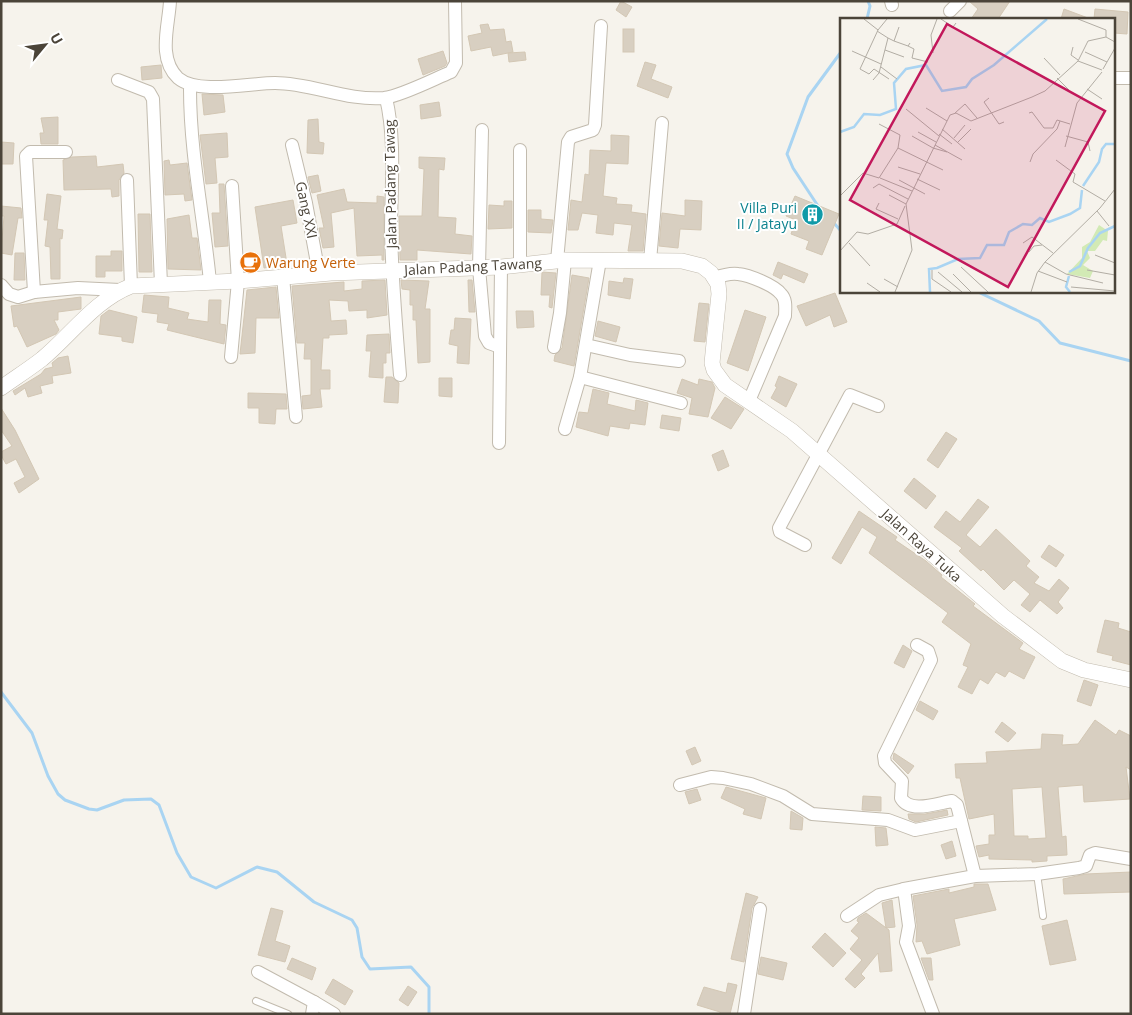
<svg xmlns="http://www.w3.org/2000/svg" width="1132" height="1015" viewBox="0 0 1132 1015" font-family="'Open Sans',sans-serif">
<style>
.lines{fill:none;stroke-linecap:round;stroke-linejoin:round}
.stream{stroke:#a9d4f2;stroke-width:3}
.building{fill:#d8cfc1;stroke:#d3c7b4;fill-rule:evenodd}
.service-casing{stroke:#c2bbae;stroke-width:8}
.minor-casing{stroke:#c2bbae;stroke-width:14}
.tertiary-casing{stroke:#c2bbae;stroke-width:16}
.service{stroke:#fff;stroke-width:6}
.minor{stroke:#fff;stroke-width:12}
.tertiary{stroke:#fff;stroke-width:15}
.labels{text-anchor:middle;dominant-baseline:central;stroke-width:4;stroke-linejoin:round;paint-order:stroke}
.street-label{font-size:14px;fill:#4b4439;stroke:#fff}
.culture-label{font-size:14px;fill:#0d838f;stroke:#fff;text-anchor:end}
.food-label{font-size:14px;fill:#c56008;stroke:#fff;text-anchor:start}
.inset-river{fill:none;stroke:#a9d4f2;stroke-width:2.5}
.inset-road{fill:none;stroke:#b2ada4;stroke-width:1}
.view{fill:#c2185b;fill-opacity:0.15;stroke:#c2185b;stroke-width:2.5}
.inset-edge{fill:none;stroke:#4b4439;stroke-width:2.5}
</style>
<rect width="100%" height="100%" fill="#f6f3ec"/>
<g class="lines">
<g class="stream">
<path d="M867,19L870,6L868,1"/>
<path d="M820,209L793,168L787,154L808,97L841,52"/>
<path d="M833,222L841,231"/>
<path d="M976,291L1039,321L1060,343L1131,361"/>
<path d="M1,692L32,733L48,776L58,794L65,800L89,809L97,810L124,800L151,799L159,805L177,853L191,877L216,888L257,867L277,872L314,902L352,920L357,928L362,957L370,969L411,967L429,987V1014"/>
</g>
</g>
<g class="building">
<path d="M621,1L632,7L626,17L616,10Z"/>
<path d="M969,1H1010L998,19H971L978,9Z"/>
<path d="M1064,9L1088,18L1087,19H1061Z"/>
<path d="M1095,9L1128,12L1127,34L1114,33L1115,19H1094Z"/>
<path d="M488,24L490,30L504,29L506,42L511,41L513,52L493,56L491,47L471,51L468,36L482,33L480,25Z"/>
<rect x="623" y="29" width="11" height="23"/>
<path d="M443,51L447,63L445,66L423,75L418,59Z"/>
<path d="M525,52L526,60L509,62L508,53Z"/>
<path d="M645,62L656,65L651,79L672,87L668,98L637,86Z"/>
<path d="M161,65L162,78L142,80L141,67Z"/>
<path d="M202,94L223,95L225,112L204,115Z"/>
<path d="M439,102L441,116L421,119L420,105Z"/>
<path d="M58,117V144H41L40,133H44L41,118Z"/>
<path d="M318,119L319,142L324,143L323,154L307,153L308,120Z"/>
<path d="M227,133L228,157L215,158L217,183L206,184L200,135Z"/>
<path d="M611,135L629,136L628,164L606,163L603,196L617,198L616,204L632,205L631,212L646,214L643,251H628L632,225L614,223L613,235L596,233L598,215L582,213L578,230H568L571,200L582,202L585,174L589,175L590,150L611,151Z"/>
<path d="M1,142L14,143L13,164H1Z"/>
<path d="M96,156L97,167L123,164L124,173L119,180V196L112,197L111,189L64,190L63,160L72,157Z"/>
<path d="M419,157L445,158L444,170L439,169L438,217L456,218L455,234L472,236L471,254L417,250V260H400L399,216H422L424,169L419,168Z"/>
<path d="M169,160L170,165L187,163L192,200L185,201L184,194L165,195L164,161Z"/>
<path d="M318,175L321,191L312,193L308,177Z"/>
<path d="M219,184H224L228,246L215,247L212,213H220Z"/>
<path d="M344,189L347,202L377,203V196L384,197V260H382V255L357,256L354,208L331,213L334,247L323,248L319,228H324L317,195Z"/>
<path d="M47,194L61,196L57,229L63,230L62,239L60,238V279H51L50,247L45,246L48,220H44Z"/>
<path d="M795,196L839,214L822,255L806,249L809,241L791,234L796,220L786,216Z"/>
<path d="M293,200L297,223L281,226L287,264L264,268L255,207Z"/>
<path d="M685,200L702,201L701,230L680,229L678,248L659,246L662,213L685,216Z"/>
<path d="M504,201H512V228L488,229L489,205L504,206Z"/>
<path d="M1,206L21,208L22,218H18L12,255L1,253L4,216H1Z"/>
<path d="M528,210H541V219L553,220L551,233L528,232Z"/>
<path d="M138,214H150L152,272H139Z"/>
<path d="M189,215L192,238H197L201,270L168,269L167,219Z"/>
<path d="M111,251H122V271H105V277H96V256H111Z"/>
<path d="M15,253H24L25,280H14Z"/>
<path d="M778,262L808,274L804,283L783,274L781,279L773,275Z"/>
<path d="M542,272L556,273L552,308L549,307L550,295H541Z"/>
<path d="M572,275L589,278L574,366L554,361L555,355L562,348Z"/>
<path d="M624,278L633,279L630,299L608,295L609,281L623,283Z"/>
<path d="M385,280L387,315L367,318V310L349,311L348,301L329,300L331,321L346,320L347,334L329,335V338H323L321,370H330V389H320L322,407L303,409L302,396L311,395V359H304L305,343H297L292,286L344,282V291L362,289V281Z"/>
<path d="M401,280L429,281L425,309H430V362L418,363L416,320H413V305H410V290L402,289Z"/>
<path d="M468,280H472L475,312H469Z"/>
<path d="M276,287L279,318H256L255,353L240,354L247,290Z"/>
<path d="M835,293L847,322L834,327L830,315L806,326L797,306Z"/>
<path d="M144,295L169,297L168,308L189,313L187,319L208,322L209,300H221L220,324L226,325L224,344L167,330L169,324L157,322L158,314L142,312Z"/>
<path d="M81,297V309L58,312V320H54L59,330L56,334L27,347L17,326L14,327L11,306Z"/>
<path d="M699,303L709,304L705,342L694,341Z"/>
<path d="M109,310L137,317L133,343L122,341V337L99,334L101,316Z"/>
<path d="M745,310L766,317L748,371L727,363Z"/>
<path d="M516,311H533L534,327L517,328Z"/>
<path d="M455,318L471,319L469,364L457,363L458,346L449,344L451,330H454Z"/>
<path d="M598,321L620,327L616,342L595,336Z"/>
<path d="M389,334L390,353H386V363H383V378L369,377L371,351H366L367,335Z"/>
<path d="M68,356L71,373L52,376L53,383L40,386L42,393L28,397L25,388L15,395L13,391L41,374L45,369L53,367L52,363L58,358Z"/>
<path d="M779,376L797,384L786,407L771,398L777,387L775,386Z"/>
<path d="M386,377H392L399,383L398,403L384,402Z"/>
<path d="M439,378H452V397L439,396Z"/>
<path d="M682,379L698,385L699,379L712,382L715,388L708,417L689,414L692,398L677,393Z"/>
<path d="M593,389L609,393L607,404L635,411L636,400L648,403L645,425L630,423L629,429L610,426L608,436L576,427L579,412L588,413Z"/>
<path d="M248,393L286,394L287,409H276L275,424L259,423V408H248Z"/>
<path d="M725,397L744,409L731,429L711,418Z"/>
<path d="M1,408L15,430L39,479L19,493L14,483L25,477L16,459L6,464L1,455V452L12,446L1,430Z"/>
<path d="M662,415L681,418L679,431L660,428Z"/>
<path d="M946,432L957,439L938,468L927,460Z"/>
<path d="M723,450L729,466L718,471L712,455Z"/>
<path d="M914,478L936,496L926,509L904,491Z"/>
<path d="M978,499L989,507L966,535L980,547L996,529L1030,561L1026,566L1039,577L1034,583L1049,591L1059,579L1069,588L1058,602L1063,608L1057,614L1040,600L1030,612L1021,605L1030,594L1014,580L1004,590L983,569L981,571L959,551L962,548L934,527L946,511L960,522Z"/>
<path d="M859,511L897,537L895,540L926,561L942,575L941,577L975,604L973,606L1023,643L1019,649L1035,657L1024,679L1009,671L1005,677L996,672L988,684L980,679L972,694L958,687L968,667L963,665L971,644L942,622L948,613L869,553L877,537L862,527L841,564L832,558Z"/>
<path d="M1049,545L1064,555L1056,567L1041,557Z"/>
<path d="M1105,620L1119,623L1118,628L1131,632V665L1112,660L1113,656L1097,652Z"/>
<path d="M903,645L912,651L904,668L894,663Z"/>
<path d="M1084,680L1098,685L1091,706L1077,701Z"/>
<path d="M920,701L938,711L933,720L916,710Z"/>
<path d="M1095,720L1116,735L1119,730L1131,736V770L1126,767L1130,799L1084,802L1083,785L1058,787L1062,837L1066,836L1067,855L1047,856V861L1032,862V860L989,859V855L979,857L976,846L989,844V835H995L994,814L969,819L960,778H956L955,764L987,763L986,752L1041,749L1042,734L1063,735L1062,745L1078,744ZM1042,787L1046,838L1028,839V836H1014L1012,789Z"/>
<path d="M1002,722L1016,733L1008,742L995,732Z"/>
<path d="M695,747L701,761L692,765L686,751Z"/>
<path d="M894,753L914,766L908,774L893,759Z"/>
<path d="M726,787L766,798L761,819L743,814L745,809L721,798Z"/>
<path d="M697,789L701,800L689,804L685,792Z"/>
<path d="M863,796L881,797V811L862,810Z"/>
<path d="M947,810L948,815L916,822L909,819L908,814H925Z"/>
<path d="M791,811L803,818L802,830L790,829Z"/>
<path d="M875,827L886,828L888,845L876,846Z"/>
<path d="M952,841L956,856L946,859L941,845Z"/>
<path d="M1131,872V892L1064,894L1063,879L1086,874Z"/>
<path d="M974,884H988L996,910L954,919L960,945L927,954L922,941L916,942L917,925L913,896L949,889V893L974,887Z"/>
<path d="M746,893L758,897L752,908L744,962L731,959Z"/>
<path d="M892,900L895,927L886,928L882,903Z"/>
<path d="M271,908L283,911L275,941L290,946L285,962L258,955Z"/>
<path d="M866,913L889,930L892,971L880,972L878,953L861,974L865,978L855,988L845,979L862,960L850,949L859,938L851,931L859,922L857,921L858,918Z"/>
<path d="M1067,920L1076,960L1050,965L1042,926Z"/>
<path d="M825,933L846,953L833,967L812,947Z"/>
<path d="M761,957L787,963L783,980L758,974Z"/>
<path d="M292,958L316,968L312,980L287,969Z"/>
<path d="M921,958H931L933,980H929Z"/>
<path d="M333,979L353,991L345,1005L325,993Z"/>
<path d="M728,983L737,985L730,1014H720V1012L697,1005L704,987L726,993Z"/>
<path d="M408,986L417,992L408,1006L399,1000Z"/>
</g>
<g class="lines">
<defs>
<g id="service">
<path d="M1037,874L1043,916"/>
<path d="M256,1001L288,1014"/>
</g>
<g id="minor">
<path d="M170,1C169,25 157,58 178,78C198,95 250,83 275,83C311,83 347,101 384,98C401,96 434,79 451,72L456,63L455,1"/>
<path d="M891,1L892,5"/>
<path d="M950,11L960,1"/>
<path d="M1113,78H1131"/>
<path d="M118,80L149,92L153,99L161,284"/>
<path d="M190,89C190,154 204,218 210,282"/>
<path d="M386,98C396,140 391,188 391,231C392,279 396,327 400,375"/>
<path d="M482,130L479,268L485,336L489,343L500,347"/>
<path d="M292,145L306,203L319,274"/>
<path d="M127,180L131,286"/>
<path d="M557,261L568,142L571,137L593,130L595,125L601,26"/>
<path d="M650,261L662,123"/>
<path d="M520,265V150"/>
<path d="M283,277L296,417"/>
<path d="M715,278C723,275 730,273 738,274C749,275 774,285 781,294C787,300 785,309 785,316L749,401"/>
<path d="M1,285L9,294L18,297L34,292L78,288L120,290"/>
<path d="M34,292L26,156L30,152H66"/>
<path d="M586,345L630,355L679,361"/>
<path d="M554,347L560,313L565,260"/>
<path d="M231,357L238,281L232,186"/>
<path d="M580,377L681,403"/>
<path d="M565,429L580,377L600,260"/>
<path d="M499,443L501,267"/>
<path d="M805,545L780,532L779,528L850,395L878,406"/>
<path d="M917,645L928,651L931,660L884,756L885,763L902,781L901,798C910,814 938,803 952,801L957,805L975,876"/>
<path d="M680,785L711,777L723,778L751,784L783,796L812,814L888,820L915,830L961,821"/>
<path d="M904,889L909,926L906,942L933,1014"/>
<path d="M847,916L879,895L904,889L975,876L1037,874L1079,868L1086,866L1090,855L1095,853L1131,859"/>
<path d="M258,972L314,1002L312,1014"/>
<path d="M314,1002L334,1014"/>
<path d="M744,1014L760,909"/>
</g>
<path id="tertiary" d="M1,388C15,378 29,369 42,359C71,335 95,300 131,286L238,281L331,273L501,267L565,260L682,261L702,266L711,273L718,284L719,294L712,363L714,370L725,385L792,431L1003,616L1062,661L1084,670L1131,680"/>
</defs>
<use href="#service" class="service-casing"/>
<use href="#minor" class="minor-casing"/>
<use href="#tertiary" class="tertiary-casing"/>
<use href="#service" class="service"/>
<use href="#minor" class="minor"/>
<use href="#tertiary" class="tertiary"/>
</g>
<defs>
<symbol id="building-disc" viewBox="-11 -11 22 22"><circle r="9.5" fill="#0f9aa8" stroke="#fff"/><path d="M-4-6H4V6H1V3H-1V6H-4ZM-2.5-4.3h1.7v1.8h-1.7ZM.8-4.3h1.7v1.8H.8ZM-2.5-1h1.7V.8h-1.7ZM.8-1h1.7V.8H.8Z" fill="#fff"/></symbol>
<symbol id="cafe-disc" viewBox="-11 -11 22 22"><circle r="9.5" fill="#e8710a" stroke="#fff"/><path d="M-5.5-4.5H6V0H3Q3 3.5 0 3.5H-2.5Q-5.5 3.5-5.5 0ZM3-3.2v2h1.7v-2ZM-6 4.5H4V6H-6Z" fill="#fff"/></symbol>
</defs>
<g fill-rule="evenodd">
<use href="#building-disc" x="800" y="202" width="25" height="25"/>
<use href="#cafe-disc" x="238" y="250" width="25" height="25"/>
</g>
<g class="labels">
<g class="street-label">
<text transform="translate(390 184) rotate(-91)">Jalan Padang Tawag</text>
<text transform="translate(307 210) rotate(78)">Gang XXI</text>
<text transform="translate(473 266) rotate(-3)">Jalan Padang Tawang</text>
<text transform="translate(922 545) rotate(42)">Jalan Raya Tuka</text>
</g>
<g class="culture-label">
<text x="797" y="207">Villa Puri<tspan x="797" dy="16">II / Jatayu</tspan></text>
</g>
<g class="food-label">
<text x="266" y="262">Warung Verte</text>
</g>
</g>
<g transform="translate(840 18)">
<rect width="275" height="275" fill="#f6f3ec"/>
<path d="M259,207L268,213L267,223L263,222L255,233H247L250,240L243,247L253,253L250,260L227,256L242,240V229L250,224Z" fill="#d2eab5"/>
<path class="inset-river" d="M0,114L14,109L24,96L40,97L56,91L54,65L66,51L86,47L102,73L126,69L132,61L154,47L207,1M243,168L259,144L262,131L266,126H275M229,254L240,248L248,230L260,215L275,208M229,258L226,269L230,274M90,274L89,251L97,250L118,241L140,240L147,227H164L169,214L183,206L192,207L200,200L209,204L230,196L240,190L242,172"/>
<path class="inset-road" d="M24,1L38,12L47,1M101,1L113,9L116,5M238,1L266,12V19L275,24M38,12L20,51L29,56L34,51L49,61M48,20L54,23L59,9M54,23L68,28L70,25M68,28L74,31L72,40L88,44M233,29L231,37L238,42M45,32L64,39M12,33L41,46M245,34L267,44M93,35L91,17L97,1M204,40L220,57M238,43L248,23L266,19M41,49L57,61M263,51L275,30M217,60L229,72M33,62L39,55L48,20L37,13M247,71L262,81M149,80L144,84L159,106L164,104M86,90L107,103M66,91L99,118M115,95L125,86L137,100M189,95L192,94L204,110H213L217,102L230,106M102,111L125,131M78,114L96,124M99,116L112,126M72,118L93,130L107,134M226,118L248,124L250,133M114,120L125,107M118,124L131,111M95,127L122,142M225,129L237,85L262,54M58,130L103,152M216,142L235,156L233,164L265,183M190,144L193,136L217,111L220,103M58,149L80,156M40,160L72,173M77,161L100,172M59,162L85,176M33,170L39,166L68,181M49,177L66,186M0,178L23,155L39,160L58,130L60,117L39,106M39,185L36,191L58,201M257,193L269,208M9,225L30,248M183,225L192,219L213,235M0,233L17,214L28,216L57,206L65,188M189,234L194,228L202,227M255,237L275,245M205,244L226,256L263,265M121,249L148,274M92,252V261L111,274M247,252L275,257M198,253L227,264M98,254L122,274M113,256L131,274M44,261L58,269M27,265L40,274M231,269L275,273M55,274L72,232L66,186L110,97L116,95L131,103L192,79L205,73L238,43L262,52M191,274L197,255L205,244L260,190L275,171"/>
<path class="view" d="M107,6L265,93L168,269L10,182Z"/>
<rect width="275" height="275" class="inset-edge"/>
</g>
<rect width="1132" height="1015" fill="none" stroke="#4b4439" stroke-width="5"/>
<g transform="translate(45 45) rotate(61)" stroke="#ffffff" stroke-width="4" paint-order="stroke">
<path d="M0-4L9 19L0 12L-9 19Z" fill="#4b4439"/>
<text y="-8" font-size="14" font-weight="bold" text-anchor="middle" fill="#4b4439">U</text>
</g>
</svg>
